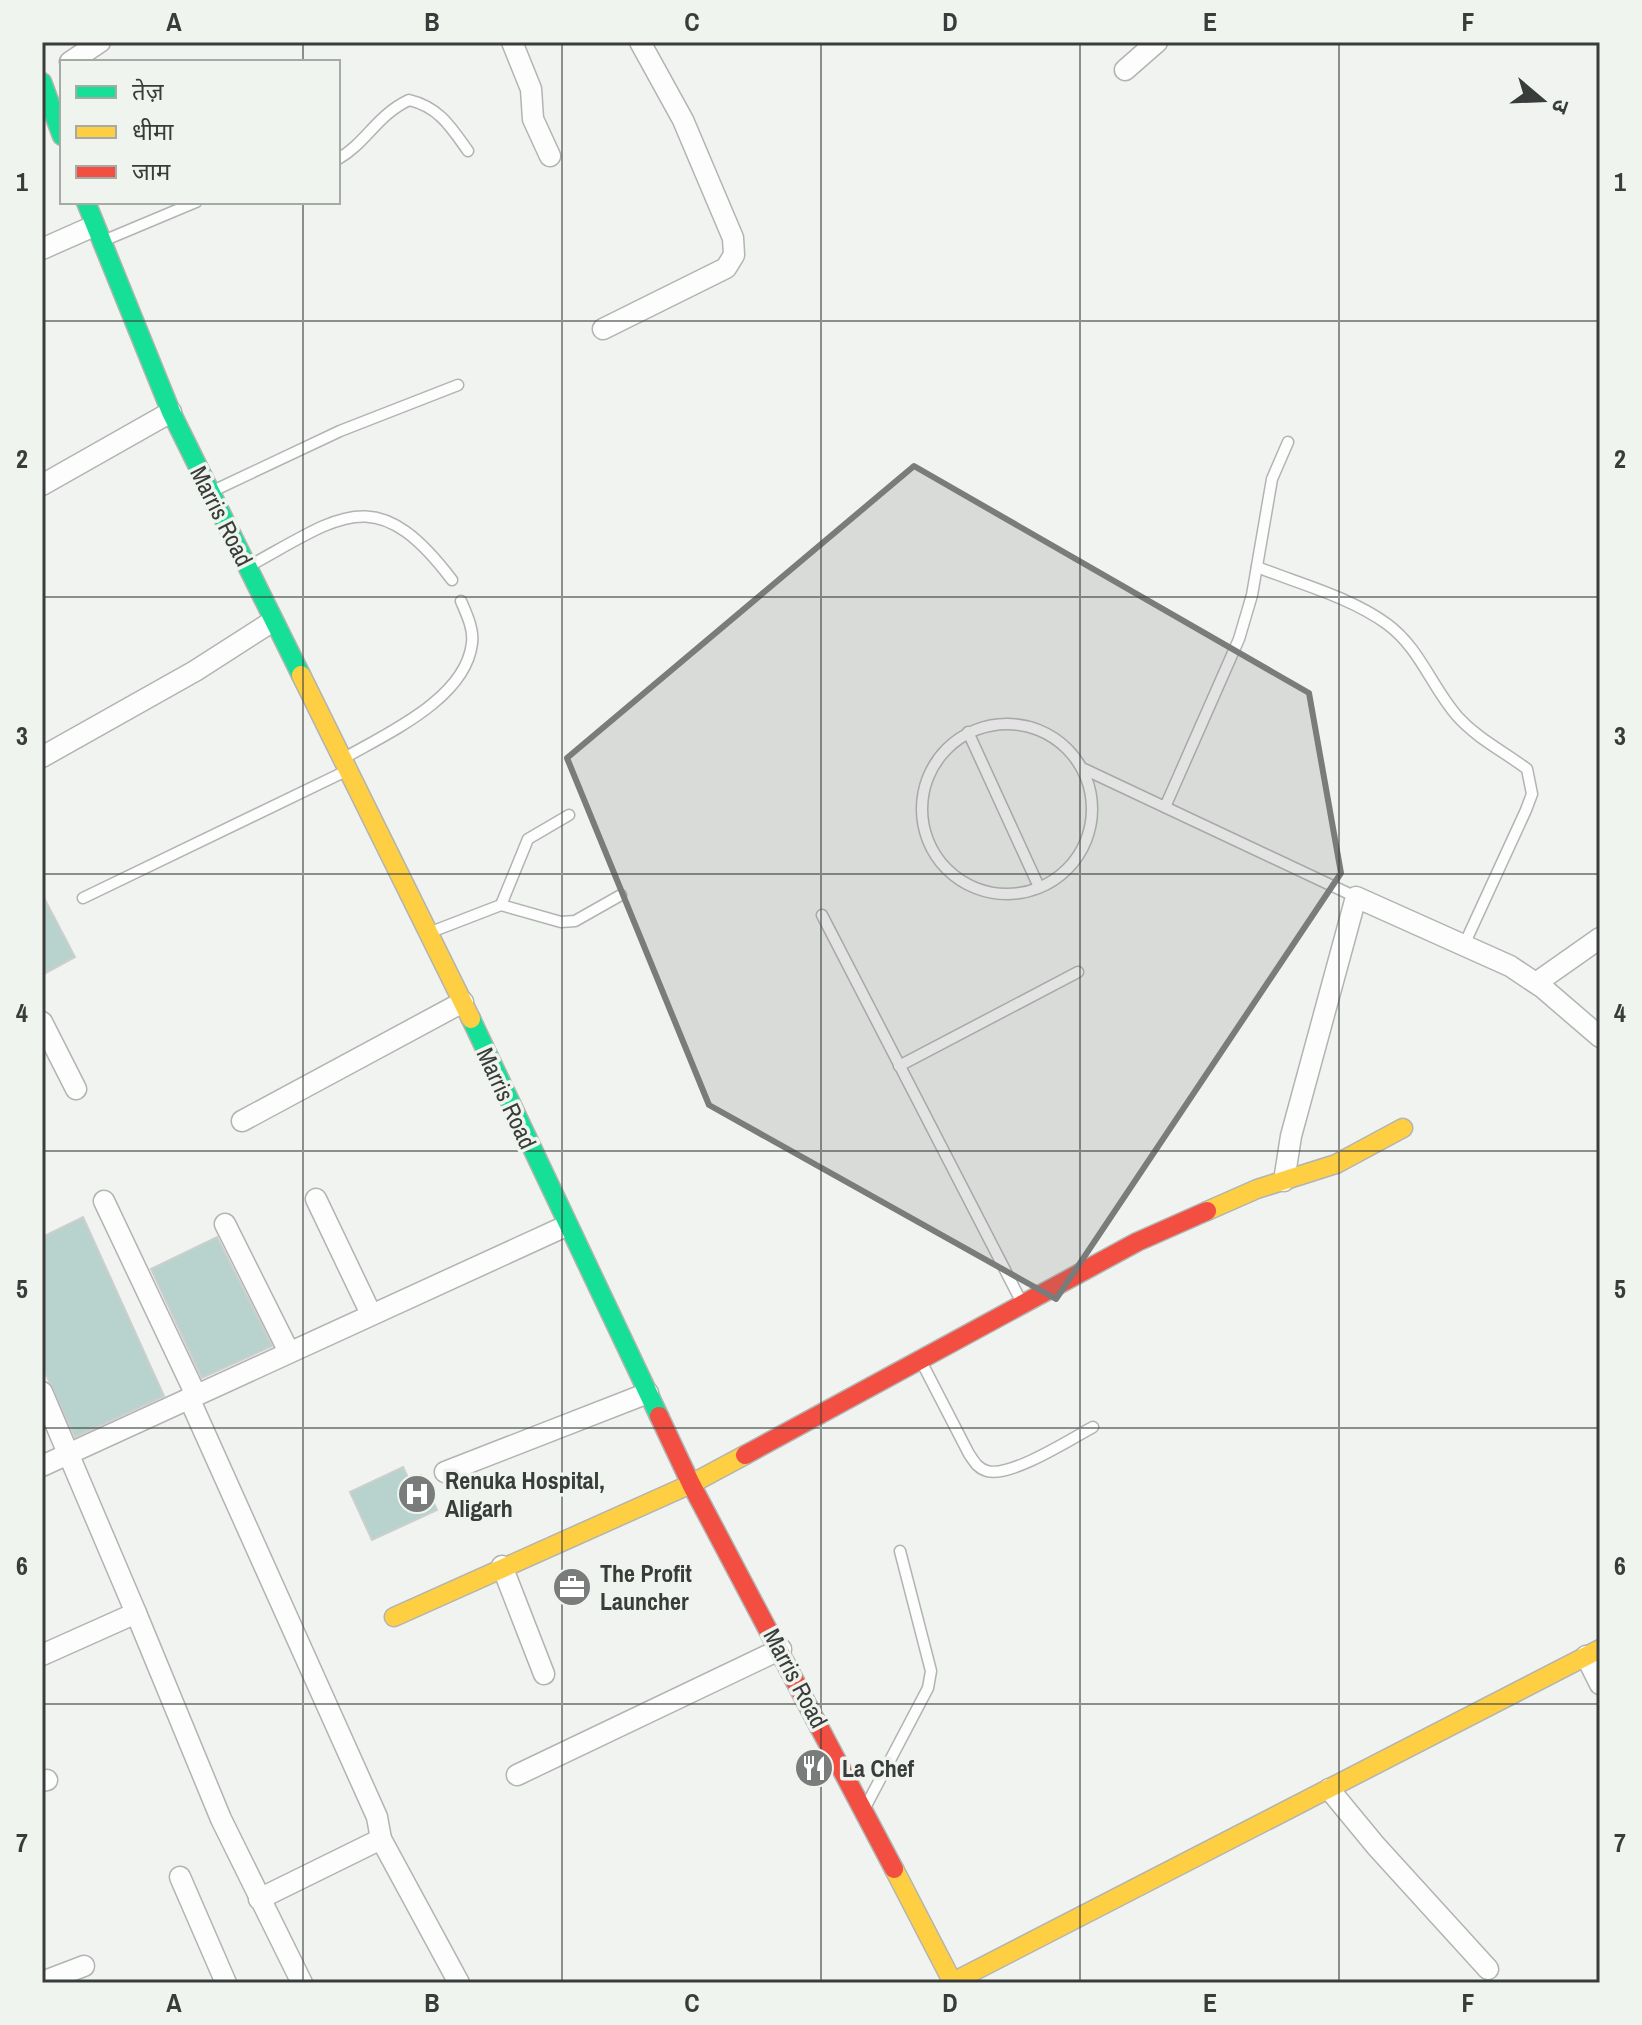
<svg xmlns="http://www.w3.org/2000/svg" width="1642" height="2025" viewBox="0 0 1642 2025" font-family="'Archivo Narrow','Noto Sans Devanagari',sans-serif">
<style>
.building{fill:#b8d3cd;stroke:#cccfcd;stroke-width:2}
.lines{fill:none;stroke-linecap:round;stroke-linejoin:round}
.lane-casing{stroke:#b2b4b2;stroke-width:13}
.street-casing{stroke:#b2b4b2;stroke-width:23}
.fast-casing{stroke:#b2b4b2;stroke-width:21}
.slow-casing{stroke:#b2b4b2;stroke-width:21}
.jam-casing{stroke:#b2b4b2;stroke-width:21}
.lane{stroke:#fdfdfd;stroke-width:10}
.street{stroke:#fdfdfd;stroke-width:20}
.fast{stroke:#16e098;stroke-width:18}
.slow{stroke:#ffcf43;stroke-width:18}
.jam{stroke:#f24e42;stroke-width:18}
.marked{fill:#797c7a;fill-opacity:0.2;stroke:#797c7a;stroke-width:6;stroke-linejoin:round}
.grid{fill:none;stroke:#393c3a;stroke-width:2;stroke-opacity:0.55}
.labels{text-anchor:middle;dominant-baseline:central;stroke-width:7;stroke-linejoin:round;paint-order:stroke}
.street-label{font-size:24px;fill:#393c3a;stroke:#eff4ef}
.poi-label{font-size:24px;font-weight:bold;fill:#393c3a;stroke:#eff4ef;text-anchor:start}
.neatline{fill:none;stroke:#393c3a;stroke-width:3}
.grid-label{font-size:26px;text-anchor:middle;font-weight:bold;fill:#393c3a}
</style>
<rect width="100%" height="100%" fill="#f0f3f0"/>
<g class="building">
<path d="M42,894L75,957L42,975Z"/>
<path d="M83,1217L164,1396L75,1437L42,1366V1237Z"/>
<path d="M217,1237L272,1346L202,1378L151,1269Z"/>
<path d="M403,1467L409,1480L421,1475L437,1510L372,1540L350,1492Z"/>
</g>
<g class="lines">
<defs>
<g id="lane">
<path d="M338,159C366,143 377,115 409,100C439,107 451,127 468,151"/>
<path d="M103,241L196,202"/>
<path d="M215,490L340,431L458,385"/>
<path d="M251,565C342,515 377,481 452,580"/>
<path d="M1257,567C1300,584 1350,597 1387,624C1420,648 1432,688 1458,717C1478,739 1503,751 1527,769L1532,794L1526,810L1464,945"/>
<circle cx="1007" cy="809" r="85"/>
<path d="M968,732L1039,887"/>
<path d="M346,757C388,733 466,698 472,643C474,629 466,613 461,601"/>
<path d="M1084,769L1356,897"/>
<path d="M1165,807L1239,639L1252,595L1272,479L1288,442"/>
<path d="M83,898L344,772"/>
<path d="M501,905L528,839L569,815"/>
<path d="M822,915L1021,1301"/>
<path d="M431,932L501,905L561,922L575,921L621,895"/>
<path d="M899,1066L1078,972"/>
<path d="M922,1363L969,1454C974,1461 977,1468 987,1471C1010,1478 1071,1439 1093,1427"/>
<path d="M866,1806L928,1688L931,1671L900,1551"/>
</g>
<g id="street">
<path d="M512,42L531,89L533,119L550,156"/>
<path d="M70,62L100,42"/>
<path d="M1125,70L1157,42"/>
<path d="M42,249L94,226"/>
<path d="M603,329L726,268L734,255L733,238L683,120L640,42"/>
<path d="M42,485L171,412"/>
<path d="M42,757L195,671L273,621"/>
<path d="M1536,983L1600,938"/>
<path d="M42,1022L76,1089"/>
<path d="M242,1121L463,1002"/>
<path d="M1284,1181L1291,1136L1356,897L1510,966L1543,988L1600,1037"/>
<path d="M316,1199L371,1314"/>
<path d="M104,1201L196,1395"/>
<path d="M225,1224L289,1352"/>
<path d="M42,1392L136,1613L42,1655"/>
<path d="M189,1398L377,1817L381,1839L459,1983"/>
<path d="M42,1466L566,1226"/>
<path d="M445,1472L648,1393"/>
<path d="M502,1566L544,1674"/>
<path d="M136,1613L221,1819L302,1983"/>
<path d="M1586,1656L1600,1684"/>
<path d="M517,1775L781,1649"/>
<path d="M42,1781L47,1780"/>
<path d="M1329,1789L1376,1846L1488,1969"/>
<path d="M180,1877L226,1983"/>
<path d="M259,1899L381,1839"/>
<path d="M42,1982L84,1966"/>
</g>
<g id="fast">
<path d="M42,82L62,136"/>
<path d="M86,202L171,412L301,675"/>
<path d="M471,1019L659,1416"/>
</g>
<g id="slow">
<path d="M301,675L471,1019"/>
<path d="M1207,1211L1257,1189L1336,1164L1403,1128"/>
<path d="M394,1617L691,1484L745,1455"/>
<path d="M894,1869L953,1983"/>
<path d="M951,1983L1600,1649"/>
</g>
<g id="jam">
<path d="M659,1416L691,1484L894,1869"/>
<path d="M745,1455L1137,1242L1207,1211"/>
</g>
</defs>
<use href="#lane" class="lane-casing"/>
<use href="#street" class="street-casing"/>
<use href="#fast" class="fast-casing"/>
<use href="#slow" class="slow-casing"/>
<use href="#jam" class="jam-casing"/>
<use href="#lane" class="lane"/>
<use href="#street" class="street"/>
<use href="#fast" class="fast"/>
<use href="#slow" class="slow"/>
<use href="#jam" class="jam"/>
</g>
<path class="marked" d="M914,466L1309,693L1341,873L1056,1299L709,1105L567,758Z"/>
<path class="grid" d="M303,42V62M562,42V1983M821,42V1983M1080,42V1983M1339,42V1983M303,202V1983M42,321H1600M42,597H1600M42,874H1600M42,1151H1600M42,1428H1600M42,1704H1600"/>
<defs>
<symbol id="hospital-disc" viewBox="-11 -11 22 22"><circle r="9.5" fill="#797c7a" stroke="#eff4ef"/><path d="M-5-5h3v3.5h4V-5h3V5h-3V1.5h-4V5h-3Z" fill="#fff"/></symbol>
<symbol id="office-disc" viewBox="-11 -11 22 22"><circle r="9.5" fill="#797c7a" stroke="#eff4ef"/><path d="M-6-3h4V-5.5h4V-3h4V5H-6ZM-1-4.5V-3h2v-1.5ZM-6 0V1H6V0Z" fill="#fff"/></symbol>
<symbol id="restaurant-disc" viewBox="-11 -11 22 22"><circle r="9.5" fill="#797c7a" stroke="#eff4ef"/><path d="M-5-6h1v4h1v-4h1v4h1v-4h1v5L-1.5 .5V6h-2V.5L-5-1ZM5-6V6H3V1.5H1.5Q1.5-4 5-6Z" fill="#fff"/></symbol>
</defs>
<g fill-rule="evenodd">
<use href="#hospital-disc" x="395" y="1472" width="44" height="44"/>
<use href="#office-disc" x="550" y="1565" width="44" height="44"/>
<use href="#restaurant-disc" x="792" y="1746" width="44" height="44"/>
</g>
<g class="labels">
<g class="street-label">
<text transform="translate(222 516) rotate(63)">Marris Road</text>
<text transform="translate(507 1098) rotate(65)">Marris Road</text>
<text transform="translate(796 1678) rotate(62)">Marris Road</text>
</g>
<g class="poi-label">
<text x="445" y="1480">Renuka Hospital,<tspan x="445" dy="28">Aligarh</tspan></text>
<text x="600" y="1573">The Profit<tspan x="600" dy="28">Launcher</tspan></text>
<text x="842" y="1768">La Chef</text>
</g>
</g>
<rect width="1642" height="2025" fill="none" stroke="#eff4ef" stroke-width="88"/>
<rect x="60" y="60" width="280" height="144" fill="#eff4ef" stroke="#a6aaa7" stroke-width="2"/>
<rect x="76" y="86" width="40" height="12" fill="#16e098" stroke="#a6aaa7" stroke-width="2"/>
<text x="132" y="100" font-size="24" fill="#393c3a">तेज़</text>
<rect x="76" y="126" width="40" height="12" fill="#ffcf43" stroke="#a6aaa7" stroke-width="2"/>
<text x="132" y="140" font-size="24" fill="#393c3a">धीमा</text>
<rect x="76" y="166" width="40" height="12" fill="#f24e42" stroke="#a6aaa7" stroke-width="2"/>
<text x="132" y="180" font-size="24" fill="#393c3a">जाम</text>
<g transform="translate(1542 100) rotate(109)" stroke="#eff4ef" stroke-width="6" paint-order="stroke">
<path d="M0-6L14 30L0 20L-14 30Z" fill="#393c3a"/>
<text y="-12" font-size="22" font-weight="bold" text-anchor="middle" fill="#393c3a">उ</text>
</g>
<rect x="44" y="44" width="1554" height="1937" class="neatline"/>
<g class="grid-label">
<text x="174" y="31">A</text>
<text x="432" y="31">B</text>
<text x="692" y="31">C</text>
<text x="950" y="31">D</text>
<text x="1210" y="31">E</text>
<text x="1468" y="31">F</text>
<text x="22" y="191">1</text>
<text x="1620" y="191">1</text>
<text x="22" y="468">2</text>
<text x="1620" y="468">2</text>
<text x="22" y="745">3</text>
<text x="1620" y="745">3</text>
<text x="22" y="1022">4</text>
<text x="1620" y="1022">4</text>
<text x="22" y="1298">5</text>
<text x="1620" y="1298">5</text>
<text x="22" y="1575">6</text>
<text x="1620" y="1575">6</text>
<text x="22" y="1852">7</text>
<text x="1620" y="1852">7</text>
<text x="174" y="2012">A</text>
<text x="432" y="2012">B</text>
<text x="692" y="2012">C</text>
<text x="950" y="2012">D</text>
<text x="1210" y="2012">E</text>
<text x="1468" y="2012">F</text>
</g>
</svg>
